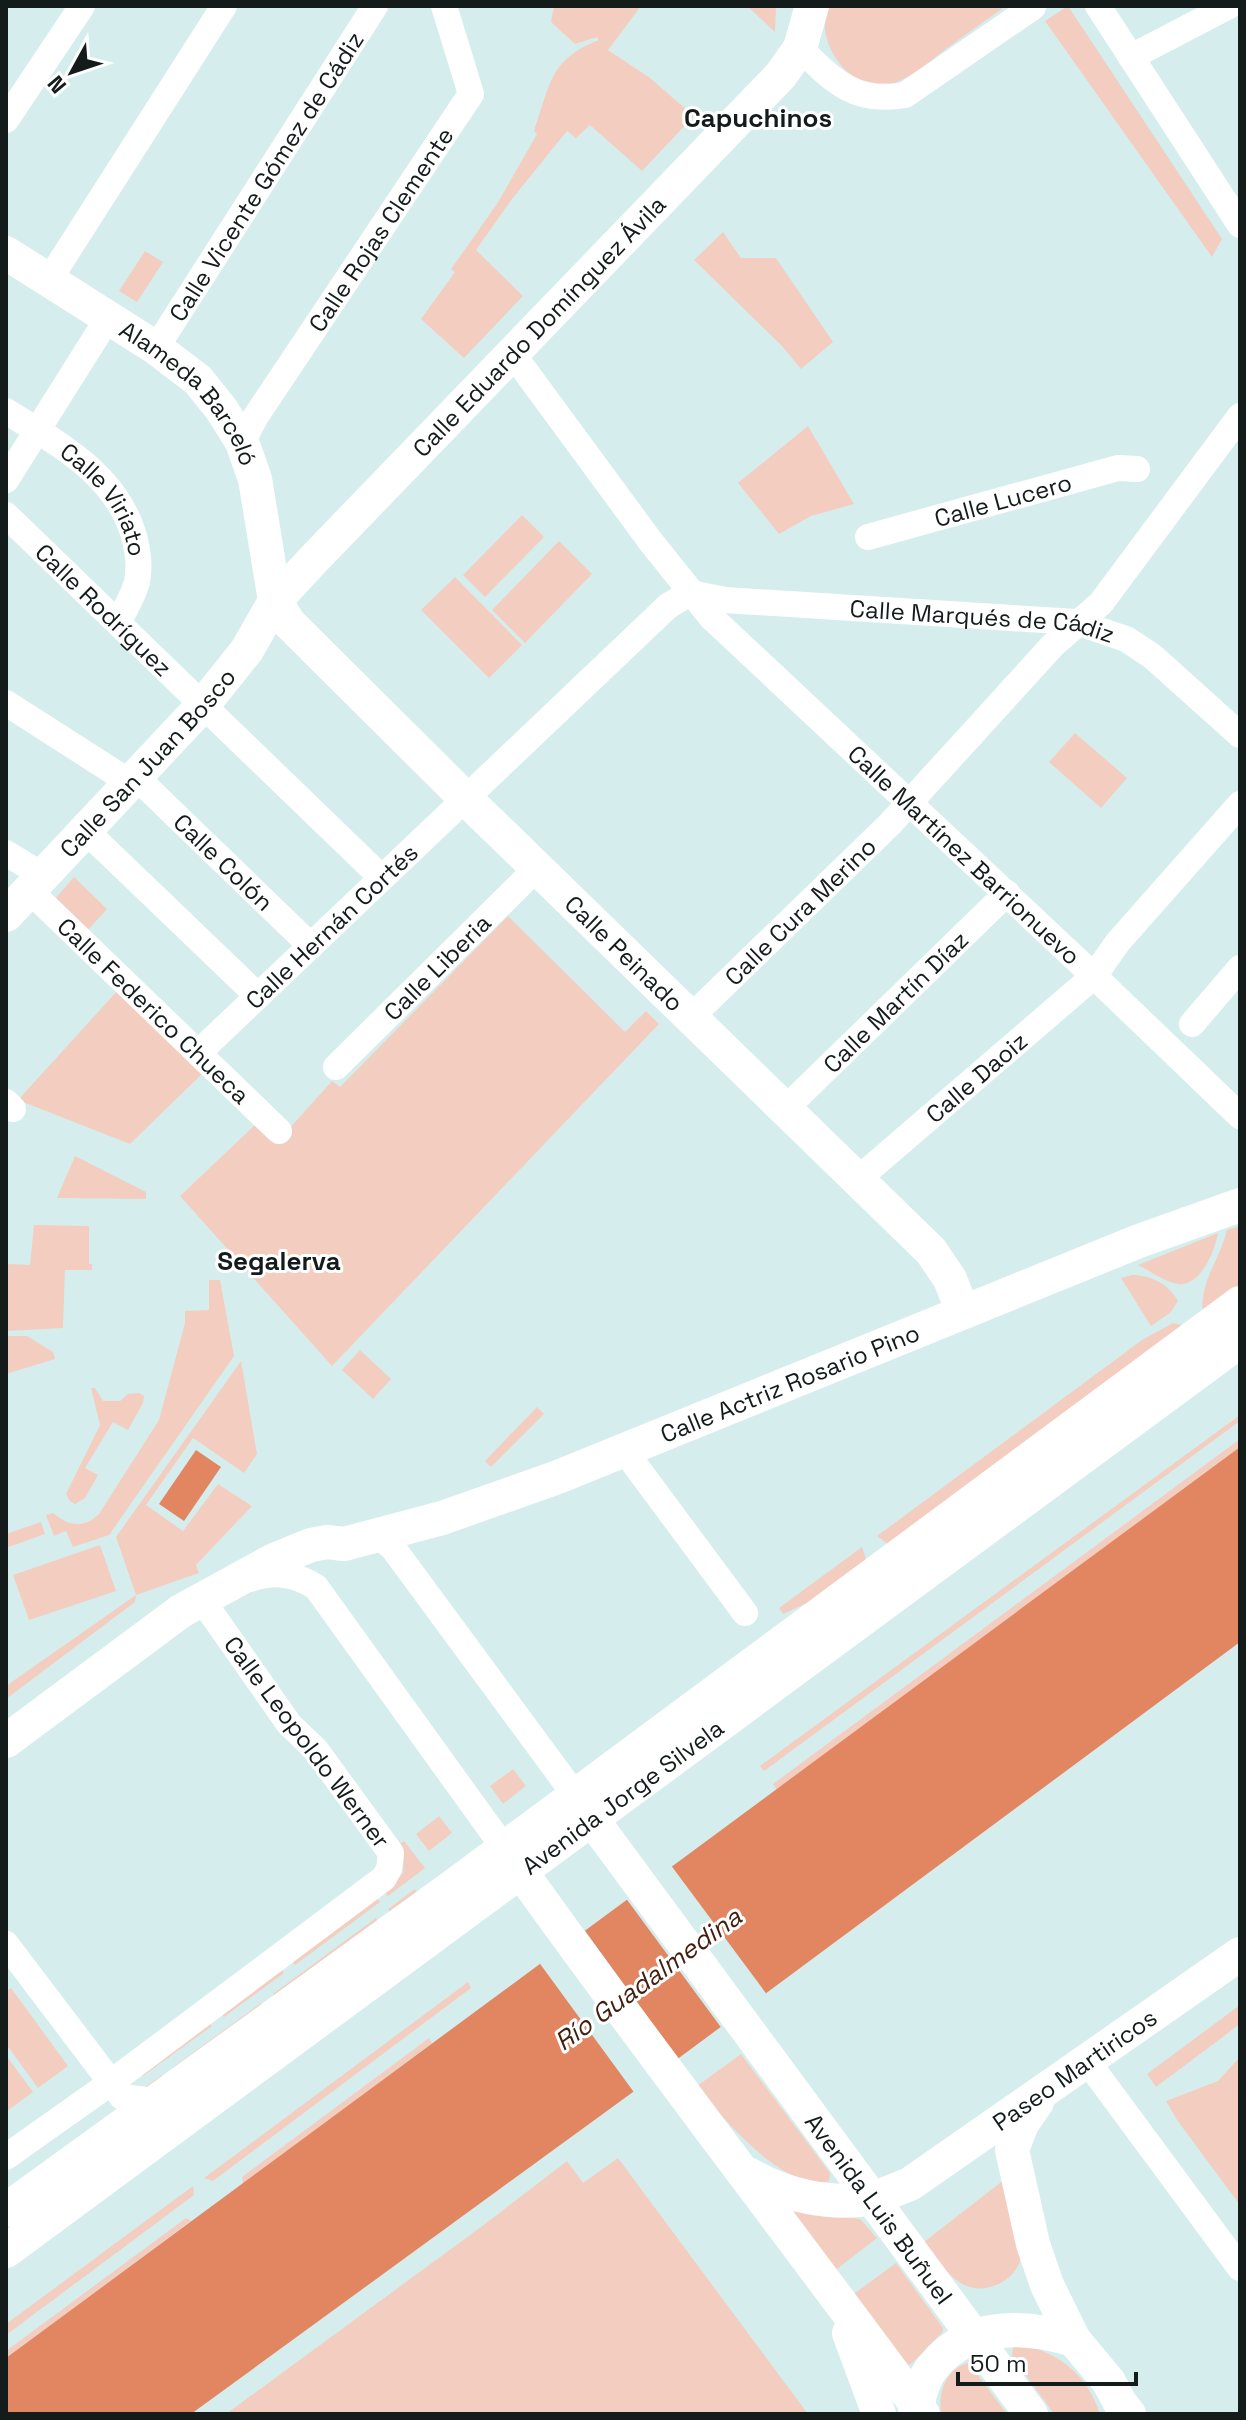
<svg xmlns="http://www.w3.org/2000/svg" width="1246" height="2420" viewBox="0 0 1246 2420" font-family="'Space Grotesk',sans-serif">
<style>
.green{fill:#f3cec0}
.water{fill:#e28662}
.pier{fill:#d5eeed}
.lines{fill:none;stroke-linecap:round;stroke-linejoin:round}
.minor{stroke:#fff;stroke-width:26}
.major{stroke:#fff;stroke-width:34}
.labels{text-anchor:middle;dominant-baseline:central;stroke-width:6;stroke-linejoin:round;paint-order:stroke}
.street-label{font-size:24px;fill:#131b1b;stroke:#fff}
.neighbourhood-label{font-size:26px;font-weight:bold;fill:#131b1b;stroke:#fff}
.water-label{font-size:26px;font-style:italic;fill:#421e0f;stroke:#fff}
</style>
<rect width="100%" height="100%" fill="#d5eeed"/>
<g class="green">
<path d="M554,6H641L608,50L650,78L694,116L642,171L590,125L576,138L567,131L512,199L476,250L523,296L464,358L421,319L455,272L451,269L497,204L537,134L534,131C550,86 549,59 599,40L597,37L575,44L551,22Z"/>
<path d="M747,6H776L775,32Z"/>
<path d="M826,6H1006C986,20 966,34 946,49C930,61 914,76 894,83C875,89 851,79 840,64C826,46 822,28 826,6Z"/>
<path d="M1068,6L1222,239L1212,257L1045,21Z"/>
<path d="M723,232L741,258H776L833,342L801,369L782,346L694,260Z"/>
<path d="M145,251L163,262L137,302L119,291Z"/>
<path d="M808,426L854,504L811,516L779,534L738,483Z"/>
<path d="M522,515L544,537L485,597L463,575Z"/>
<path d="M559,541L592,574L525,643L492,610Z"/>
<path d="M455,577L522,645L489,678L421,610Z"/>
<path d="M1075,733L1127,778L1101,808L1049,762Z"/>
<path d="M74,877L107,909L86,932L53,901Z"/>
<path d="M508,916L625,1032L646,1011L659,1024L332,1366L180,1196L258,1122L278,1141L332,1081L340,1087Z"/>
<path d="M119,989L205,1071L130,1144L18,1100Z"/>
<path d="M75,1156L146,1192V1199L57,1198Z"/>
<path d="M34,1225L89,1226V1264H92V1270H65L63,1328L6,1331V1264L30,1265Z"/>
<path d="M1240,1226V1286L1207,1314L1202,1307C1204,1274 1219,1261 1227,1230Z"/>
<path d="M1218,1233C1215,1250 1201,1287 1178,1284C1165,1282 1150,1271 1138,1265Z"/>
<path d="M1132,1275C1150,1275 1169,1284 1178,1301L1171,1312L1151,1326L1121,1278Z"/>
<path d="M209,1280H220L234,1356L109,1535L73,1547L66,1531L54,1536L46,1515L53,1513C69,1526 83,1529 99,1514L159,1420L185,1323V1311L209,1310Z"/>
<path d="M1173,1323L1183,1325L888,1544L877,1536L1142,1340Z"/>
<path d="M6,1336H27L53,1352L55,1359L6,1374Z"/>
<path d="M360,1350L391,1379L373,1399L342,1370Z"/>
<path d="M241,1361L257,1454L244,1473L193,1438L146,1505L183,1531L218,1484L252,1506L196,1565L199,1573L136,1595L135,1602L6,1699V1686L136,1595L116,1537Z"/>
<path d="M91,1388H95L103,1401H120L128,1394L139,1393L144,1396L143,1403L128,1430L113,1422L85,1468L98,1475L85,1498L75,1504L70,1501L66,1494L100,1425Z"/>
<path d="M537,1407L544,1414L491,1467L485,1461Z"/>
<path d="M1240,1415V1421L764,1771L760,1766Z"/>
<path d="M1240,1439V1447L777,1790L773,1784Z"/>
<path d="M41,1522L45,1534L6,1548V1534Z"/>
<path d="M100,1545L116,1591L29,1620L13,1575Z"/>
<path d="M862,1547L866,1559L809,1602L783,1614L779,1608Z"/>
<path d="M513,1769L526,1786L503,1804L490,1786Z"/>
<path d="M439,1816L452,1833L429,1851L416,1834Z"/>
<path d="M404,1841L425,1868L388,1896L383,1890L403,1873L404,1857L398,1845Z"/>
<path d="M415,1889L420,1896L160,2088L136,2094L162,2075L165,2079L175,2072L171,2069L261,2003L263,2007L276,1998L273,1994L376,1918L379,1922L391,1913L388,1909Z"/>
<path d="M375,1896L380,1902L295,1965L292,1961L281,1968L284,1973L224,2017L221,2013L209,2021L212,2026L143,2076L139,2070Z"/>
<path d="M468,1982L471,1988L213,2181L204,2178Z"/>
<path d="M11,1988L68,2066L38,2088L6,2044V1991Z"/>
<path d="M1240,2005V2024L1156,2087L1147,2074Z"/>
<path d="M429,2038L432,2043L243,2184L242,2177Z"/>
<path d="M741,2054L830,2173L829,2181C786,2194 720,2116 697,2086Z"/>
<path d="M6,2055L33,2092L6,2112Z"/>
<path d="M1240,2057V2205L1177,2120L1166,2101L1218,2081Z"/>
<path d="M618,2158L808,2414H226L485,2224L567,2161L583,2183Z"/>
<path d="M1005,2179C1009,2194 1024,2247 1021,2258C1018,2270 1008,2281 996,2285C961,2299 943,2267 924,2242Z"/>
<path d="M193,2186L194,2195L6,2335V2324Z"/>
<path d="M797,2210L860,2219L877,2238L833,2272L793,2212Z"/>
<path d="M186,2218L191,2221L6,2358V2351Z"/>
<path d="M896,2263L943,2328L942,2333C931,2342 916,2362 906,2367L851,2296Z"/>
<path d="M1028,2346C1064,2356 1088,2378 1100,2414H1054L1012,2356L1013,2347Z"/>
<path d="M967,2363L971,2366L1007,2414H941C938,2392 945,2371 967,2363Z"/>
</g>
<g class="water">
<path d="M1240,1447V1642L633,2092L191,2414H6V2358Z"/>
<path d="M196,1450L221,1467L184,1521L159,1504Z"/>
</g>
<g class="pier">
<path d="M670,1864L768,1996L723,2030L625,1897Z"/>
<path d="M583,1928L680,2062L636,2095L538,1961Z"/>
</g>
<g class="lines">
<g class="minor">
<path d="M1098,6L1240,225"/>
<path d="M800,48C833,81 855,104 905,95L1033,7"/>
<path d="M1131,57L1229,6"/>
<path d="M6,120L82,6"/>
<path d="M49,280L224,6"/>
<path id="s1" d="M156,348L375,6"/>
<path id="s2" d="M512,353L651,542L712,618L1094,976L1240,1116"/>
<path id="s3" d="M6,411C56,443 114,472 133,533C138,549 140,566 137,582C133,596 125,610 118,622"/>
<path id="s4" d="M242,442L256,416L471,94L444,6"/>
<path d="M6,480L108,318"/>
<path id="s5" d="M6,515L382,878"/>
<path id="s6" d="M868,537L1118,468L1137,469"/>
<path id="s7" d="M690,593L725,600L1076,622L1126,639L1152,656L1240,735"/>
<path d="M6,703L131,783"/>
<path id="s8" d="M136,777L311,946"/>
<path d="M86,831L258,996"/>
<path d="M6,853L44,876"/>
<path id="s9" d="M30,891L279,1131"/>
<path id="s10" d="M691,1017L890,824L1053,645L1101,603L1240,416"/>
<path d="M1192,1024L1240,968"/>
<path id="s11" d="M198,1053L668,606L690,593"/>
<path id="s12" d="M336,1067L537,868"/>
<path d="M6,1102L13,1109"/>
<path id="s13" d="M785,1109L1007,893"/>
<path id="s14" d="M858,1179L1094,976L1118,942L1240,804"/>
<path d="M624,1450L745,1613"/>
<path d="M377,1535L393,1548L575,1795"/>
<path d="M250,1579C274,1571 294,1573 316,1587L504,1848"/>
<path d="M6,1944L122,2097L155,2101"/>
<path d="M1087,2061L1240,2268"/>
<path d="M6,2157L109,2084L384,1878L389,1869L391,1853L316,1750L289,1724L202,1600"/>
</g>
<g class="major">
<path id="s15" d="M6,253L156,348L198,380L222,410L242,442L255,479L275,601L289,623L465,798L931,1251L950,1279L963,1312"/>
<path id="s16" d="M6,915L203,705L247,650L275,601L314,559L781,75L800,48L812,6"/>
<path id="s17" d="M6,1741L181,1611L274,1560L311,1545L327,1542L344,1544L442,1518L558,1477L1139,1241L1240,1205"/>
<path id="s18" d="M580,1803L1031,2414"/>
<path d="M509,1855C643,2044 786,2227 923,2414"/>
<path d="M1037,2102L1022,2124L1012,2150L1033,2244L1047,2285L1074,2340L1109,2382L1120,2403L1129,2414"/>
<path id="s19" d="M748,2174C784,2195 827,2205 869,2199C882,2196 897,2189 910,2184L1240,1954"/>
<path d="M6,2210L452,1887L1240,1303"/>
<path id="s20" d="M6,2251L1240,1341"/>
<path d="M849,2333L879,2414"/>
<path d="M915,2414C919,2399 922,2380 932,2368C968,2322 1024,2325 1074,2340"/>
</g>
</g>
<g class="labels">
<g class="street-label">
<text stroke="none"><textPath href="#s1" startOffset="204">Calle Vicente Gómez de Cádiz</textPath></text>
<text stroke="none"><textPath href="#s4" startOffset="254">Calle Rojas Clemente</textPath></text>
<text stroke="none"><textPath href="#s16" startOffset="796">Calle Eduardo Domínguez Ávila</textPath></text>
<text stroke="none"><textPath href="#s15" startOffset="234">Alameda Barceló</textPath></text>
<text stroke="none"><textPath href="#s6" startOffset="140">Calle Lucero</textPath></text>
<text stroke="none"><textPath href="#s3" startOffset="136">Calle Viriato</textPath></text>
<text stroke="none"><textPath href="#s5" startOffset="136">Calle Rodríguez</textPath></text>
<text stroke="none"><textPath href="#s7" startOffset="294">Calle Marqués de Cádiz</textPath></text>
<text stroke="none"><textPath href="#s16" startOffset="208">Calle San Juan Bosco</textPath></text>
<text stroke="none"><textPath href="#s2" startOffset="678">Calle Martínez Barrionuevo</textPath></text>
<text stroke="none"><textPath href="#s8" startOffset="122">Calle Colón</textPath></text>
<text stroke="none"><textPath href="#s10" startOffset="152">Calle Cura Merino</textPath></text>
<text stroke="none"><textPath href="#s11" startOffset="184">Calle Hernán Cortés</textPath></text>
<text stroke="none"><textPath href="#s15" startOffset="966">Calle Peinado</textPath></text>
<text stroke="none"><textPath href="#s12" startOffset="142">Calle Liberia</textPath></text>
<text stroke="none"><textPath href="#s13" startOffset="154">Calle Martín Díaz</textPath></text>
<text stroke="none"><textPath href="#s9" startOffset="172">Calle Federico Chueca</textPath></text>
<text stroke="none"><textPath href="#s14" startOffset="156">Calle Daoiz</textPath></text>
<text stroke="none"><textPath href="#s17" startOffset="872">Calle Actriz Rosario Pino</textPath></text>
<text transform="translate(307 1742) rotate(53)">Calle Leopoldo Werner</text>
<text stroke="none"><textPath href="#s20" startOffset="766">Avenida Jorge Silvela</textPath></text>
<text stroke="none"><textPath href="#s19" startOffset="370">Paseo Martiricos</textPath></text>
<text stroke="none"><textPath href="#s18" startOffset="504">Avenida Luis Buñuel</textPath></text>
</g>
<g class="neighbourhood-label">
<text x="758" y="118">Capuchinos</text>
<text x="279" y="1261">Segalerva</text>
</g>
<g class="water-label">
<text transform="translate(648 1979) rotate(-36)">Río Guadalmedina</text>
</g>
</g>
<rect width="1246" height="2420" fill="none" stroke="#131b1b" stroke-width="16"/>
<g transform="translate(72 72) rotate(230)" stroke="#ffffff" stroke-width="6" paint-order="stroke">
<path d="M0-6L14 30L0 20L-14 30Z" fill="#131b1b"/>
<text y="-12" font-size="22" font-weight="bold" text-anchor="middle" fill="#131b1b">N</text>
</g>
<path d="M958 2372v12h178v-12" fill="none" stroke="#131b1b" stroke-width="4"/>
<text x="970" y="2372" font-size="24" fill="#131b1b" stroke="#ffffff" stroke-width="6" paint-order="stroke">50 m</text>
</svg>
